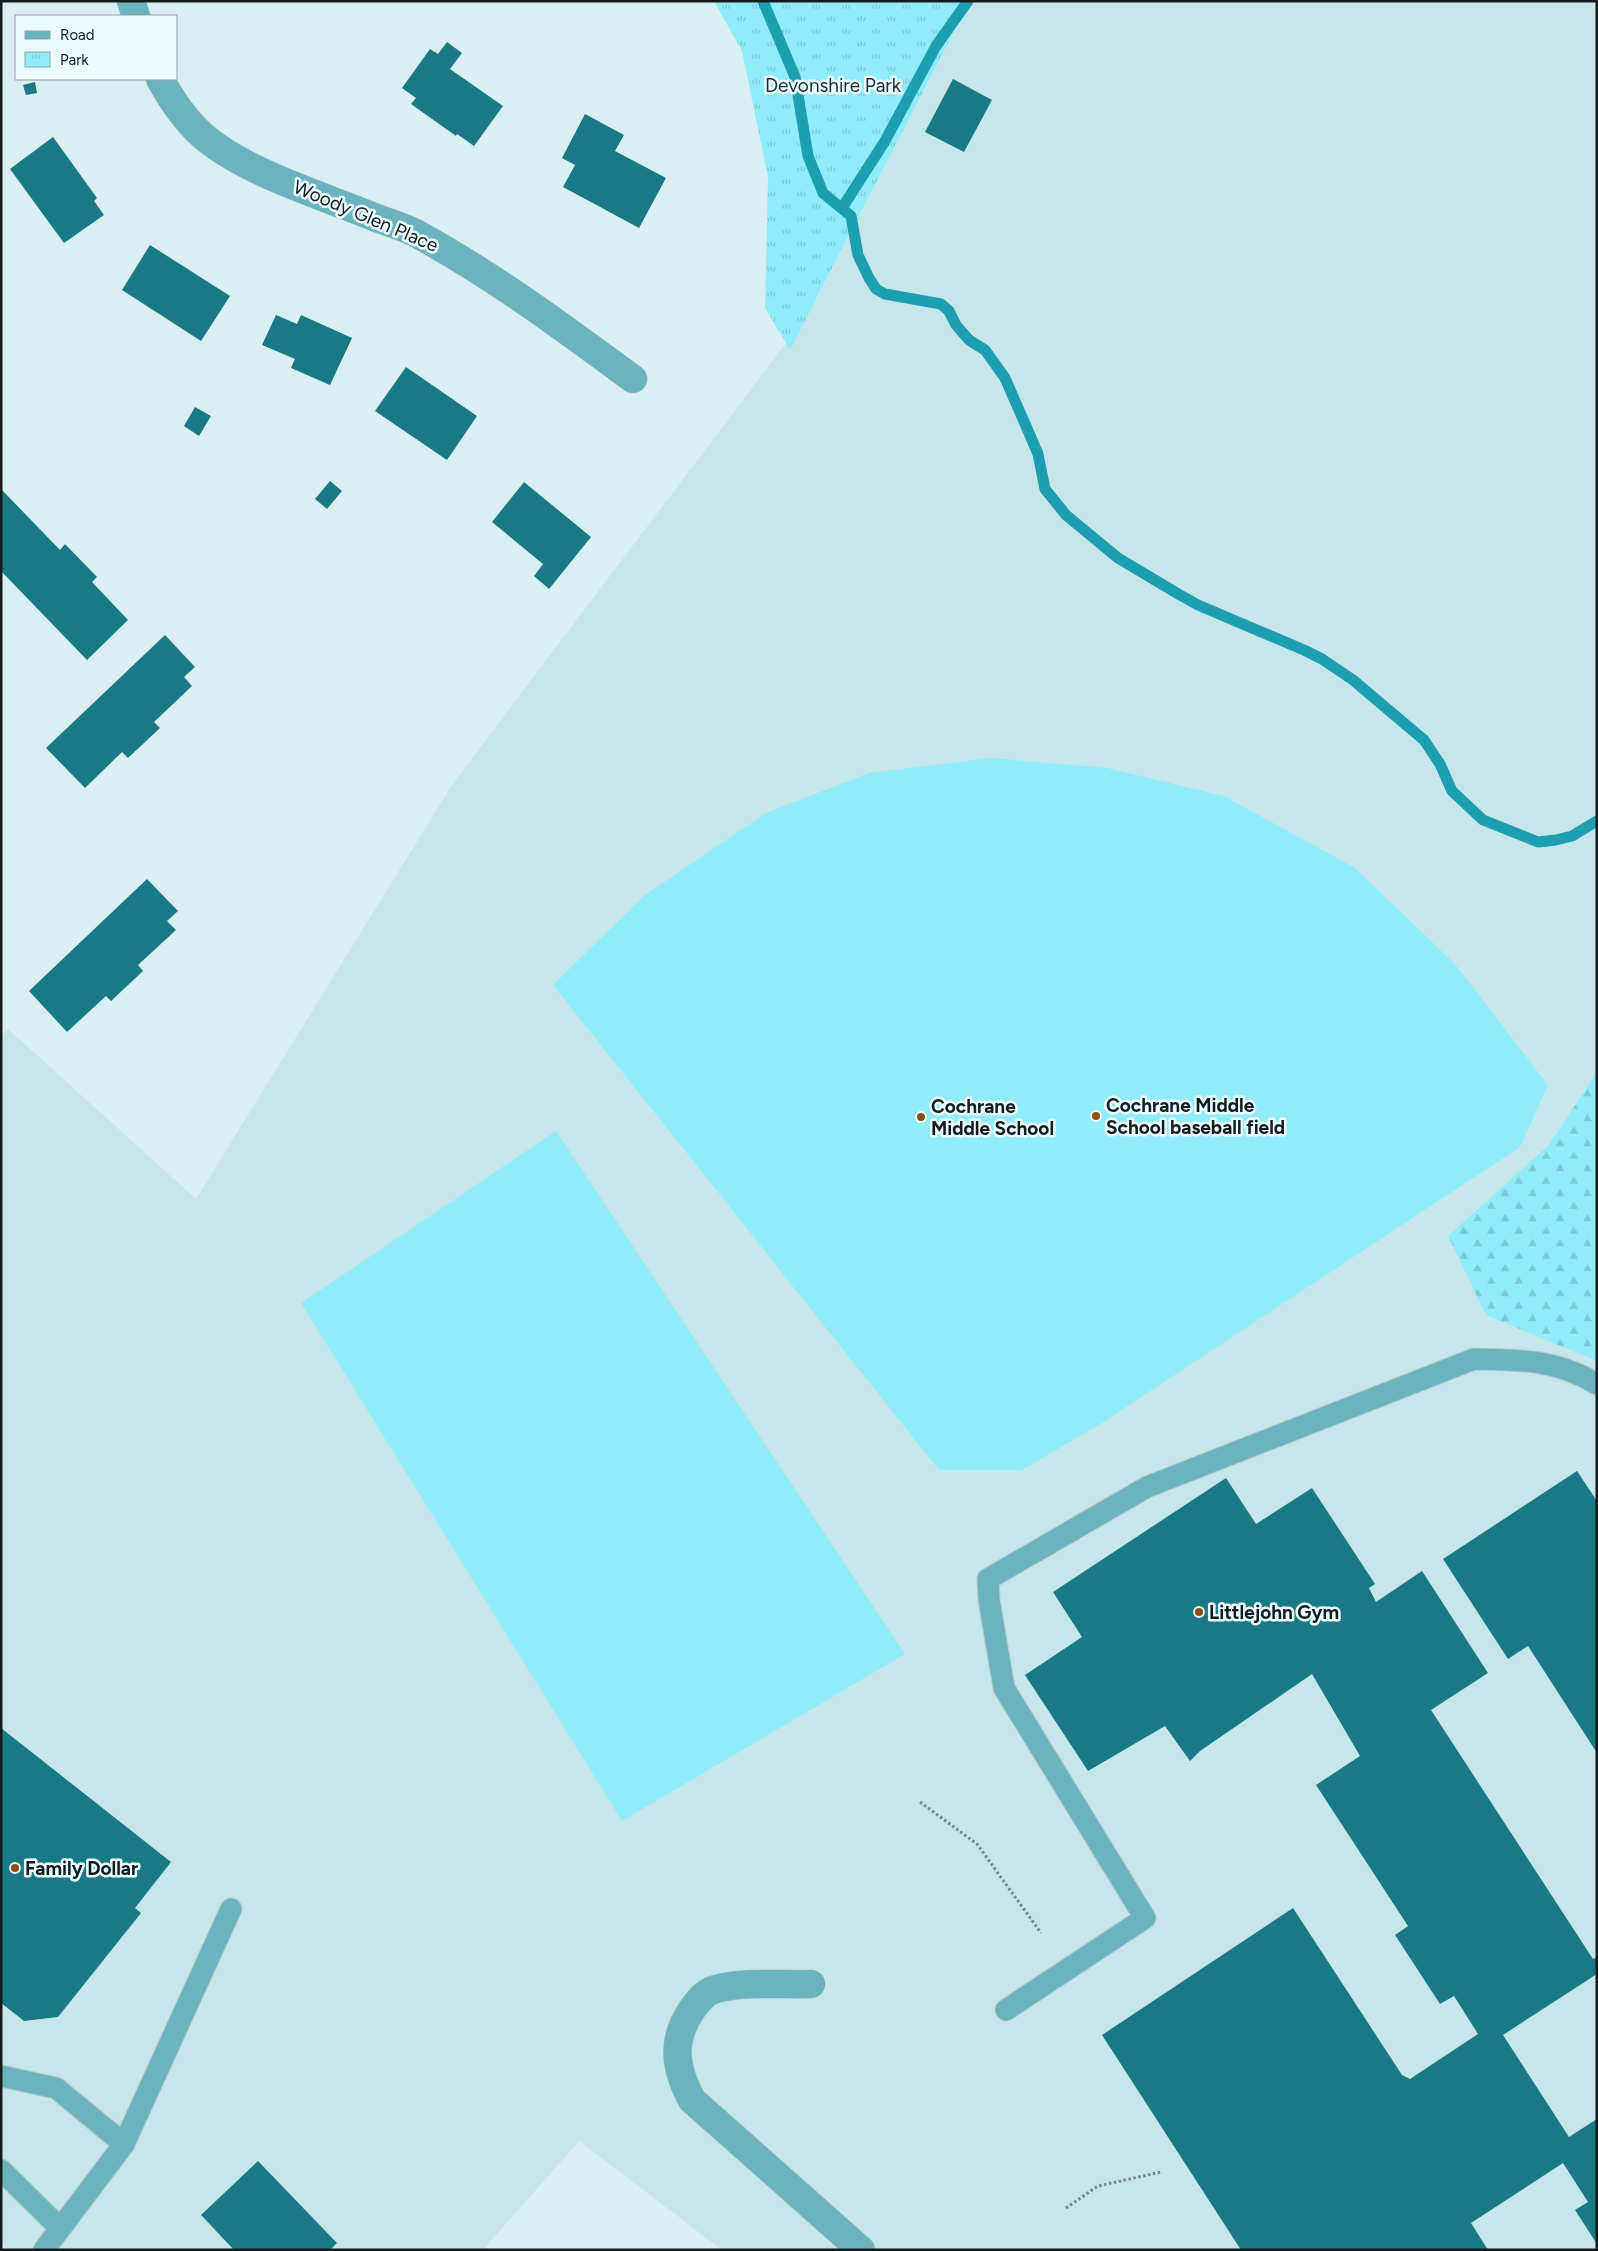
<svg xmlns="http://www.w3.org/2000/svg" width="1598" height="2251" viewBox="0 0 1598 2251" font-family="Figtree,sans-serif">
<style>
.built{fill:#c6e6eb}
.forest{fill:url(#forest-firs)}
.park{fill:url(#park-tufts)}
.garden{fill:#90ecf9}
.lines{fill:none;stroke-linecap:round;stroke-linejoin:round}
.stream{stroke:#1ca0b1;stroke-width:11}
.building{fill:#197a86}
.service-casing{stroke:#b6c9cc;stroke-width:23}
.minor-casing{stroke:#b6c9cc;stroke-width:29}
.path{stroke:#788789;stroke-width:3;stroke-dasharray:2.5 2.5;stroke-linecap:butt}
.service{stroke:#6bb4bf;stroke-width:21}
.minor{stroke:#6bb4bf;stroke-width:28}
.poi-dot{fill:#8c4e12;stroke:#eafcff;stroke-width:2}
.labels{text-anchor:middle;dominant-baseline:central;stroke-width:5;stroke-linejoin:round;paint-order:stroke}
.park-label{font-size:19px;fill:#1a2e32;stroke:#eafcff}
.street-label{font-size:19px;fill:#141c1d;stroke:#eafcff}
.poi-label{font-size:19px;font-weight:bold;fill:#141c1d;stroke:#eafcff;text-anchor:start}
</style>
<defs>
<pattern id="forest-firs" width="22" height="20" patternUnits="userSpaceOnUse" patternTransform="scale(1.25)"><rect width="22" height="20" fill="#90ecf9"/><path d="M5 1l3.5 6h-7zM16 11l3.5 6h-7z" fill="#7bcad5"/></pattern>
<pattern id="park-tufts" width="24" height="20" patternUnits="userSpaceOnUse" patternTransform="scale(1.25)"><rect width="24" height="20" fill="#90ecf9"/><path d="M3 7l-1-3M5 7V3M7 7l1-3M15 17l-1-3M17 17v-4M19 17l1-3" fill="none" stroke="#7bcad5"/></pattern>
</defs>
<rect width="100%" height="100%" fill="#d9eff3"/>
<path class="built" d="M970,1H1597V2250H722L579,2141L483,2250H8L1,2243V1036L8,1029L196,1199L452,785L813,307Z"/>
<path class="forest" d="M1597,1072V1361L1486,1315L1448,1236L1549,1145Z"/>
<path class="park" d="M714,1H970L790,350L765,308L768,177L742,51Z"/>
<g class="garden">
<path d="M991,758L1107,768L1224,796L1355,868L1455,964L1548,1085L1520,1147L1102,1423L1022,1470H939L553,985L645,895L766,813L869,773Z"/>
<path d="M556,1131L905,1654L622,1821L301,1303Z"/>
</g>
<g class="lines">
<g class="stream">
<path d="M763,1L795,77L808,156L823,193L851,216L858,255L869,278L876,289L885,294L941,304L949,311L956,325L969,340L985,350L1005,378L1026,426L1038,454L1045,489L1066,515L1118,558L1180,595L1198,605L1304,650L1322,659L1353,680L1424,740L1440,764L1452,791L1483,820L1538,842L1556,840L1572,836L1597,821"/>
<path d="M842,208L885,141L936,46L968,1"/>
</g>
</g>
<g class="building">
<path d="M447,42L462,53L450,69L503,106L474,146L457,134L456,136L411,104L416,98L402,88L430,49L438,54Z"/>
<path d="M953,79L992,100L964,152L925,132Z"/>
<path d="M35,82L37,93L26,95L23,85Z"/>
<path d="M585,114L624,135L615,151L666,178L639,228L563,187L575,165L562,158Z"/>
<path d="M53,137L97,198L94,201L104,215L64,243L10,169Z"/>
<path d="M150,245L230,296L201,341L122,290Z"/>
<path d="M276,315L297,324L301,315L352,338L330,385L291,368L295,359L262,345Z"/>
<path d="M406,367L477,416L447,460L375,411Z"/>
<path d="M195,407L211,416L199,436L184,426Z"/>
<path d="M330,481L342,491L327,509L315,499Z"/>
<path d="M524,482L591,537L549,589L534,576L543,564L492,522Z"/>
<path d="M1,489L60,550L65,544L97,577L92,582L128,620L87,660L1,571Z"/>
<path d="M165,635L195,667L184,677L192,686L154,722L160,728L128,758L122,752L85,788L46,748Z"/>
<path d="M147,879L178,911L167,921L176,930L138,965L143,971L111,1001L106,996L67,1032L29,991Z"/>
<path d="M1577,1471L1597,1501V1753L1528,1646L1508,1659L1443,1559Z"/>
<path d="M1226,1478L1256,1524L1312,1488L1375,1584L1369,1588L1376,1602L1422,1571L1488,1673L1431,1710L1593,1959L1597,1957V1974L1503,2035L1569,2137L1597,2119V2244L1575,2210L1588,2202L1563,2163L1471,2223L1488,2250H1241L1102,2035L1293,1908L1402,2075L1410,2079L1478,2034L1454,1996L1440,2004L1395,1935L1408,1926L1316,1785L1360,1756L1312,1674L1200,1751L1190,1761L1165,1726L1088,1771L1025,1675L1082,1637L1053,1592Z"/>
<path d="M1,1728L171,1862L135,1908L141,1913L58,2017L24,2021L1,2003Z"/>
<path d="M258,2161L337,2243L330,2250H234L201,2215Z"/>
</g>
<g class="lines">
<defs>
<g id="service">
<path d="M1006,2010L1145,1918L1004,1688L989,1600L988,1579L1147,1487L1474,1359C1520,1360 1555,1359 1597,1384"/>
<path d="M1,2076L56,2088L124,2144L44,2250"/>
<path d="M124,2144L231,1909"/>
<path d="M1,2170L60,2228"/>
</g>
<g id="minor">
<path d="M131,1L136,16"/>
<path d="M160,79C171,99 186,121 203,136C246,173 321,195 374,217C389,223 405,227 419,235C495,277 564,328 633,379"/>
<path d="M811,1984C780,1985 746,1981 716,1989C706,1991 699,2000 693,2008C671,2039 674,2067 692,2100L861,2250"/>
</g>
</defs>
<use href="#service" class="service-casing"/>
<use href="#minor" class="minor-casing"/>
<g class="path">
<path d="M920,1802L977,1844L1041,1933"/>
<path d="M1066,2208L1098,2186L1161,2172"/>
</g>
<use href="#service" class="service"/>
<use href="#minor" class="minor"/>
</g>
<g class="poi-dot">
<circle cx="1096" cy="1116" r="5"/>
<circle cx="921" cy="1117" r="5"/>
<circle cx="1199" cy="1612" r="5"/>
<circle cx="15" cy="1868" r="5"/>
</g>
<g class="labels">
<g class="park-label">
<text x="833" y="85">Devonshire Park</text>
</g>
<g class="street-label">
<text transform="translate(366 216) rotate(23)">Woody Glen Place</text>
</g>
<g class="poi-label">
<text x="1106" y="1105">Cochrane Middle<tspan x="1106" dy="22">School baseball field</tspan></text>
<text x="931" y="1106">Cochrane<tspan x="931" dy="22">Middle School</tspan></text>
<text x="1209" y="1612">Littlejohn Gym</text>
<text x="25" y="1868">Family Dollar</text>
</g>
</g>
<rect width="1598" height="2251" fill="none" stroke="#141c1d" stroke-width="5"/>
<rect x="15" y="15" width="162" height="65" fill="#eafcff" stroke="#94a2a5"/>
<rect x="25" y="31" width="25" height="8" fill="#6bb4bf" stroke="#94a2a5"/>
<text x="60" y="40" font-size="15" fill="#141c1d">Road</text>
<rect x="25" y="52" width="25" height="15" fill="url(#park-tufts)" stroke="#94a2a5"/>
<text x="60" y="65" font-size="15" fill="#141c1d">Park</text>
</svg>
